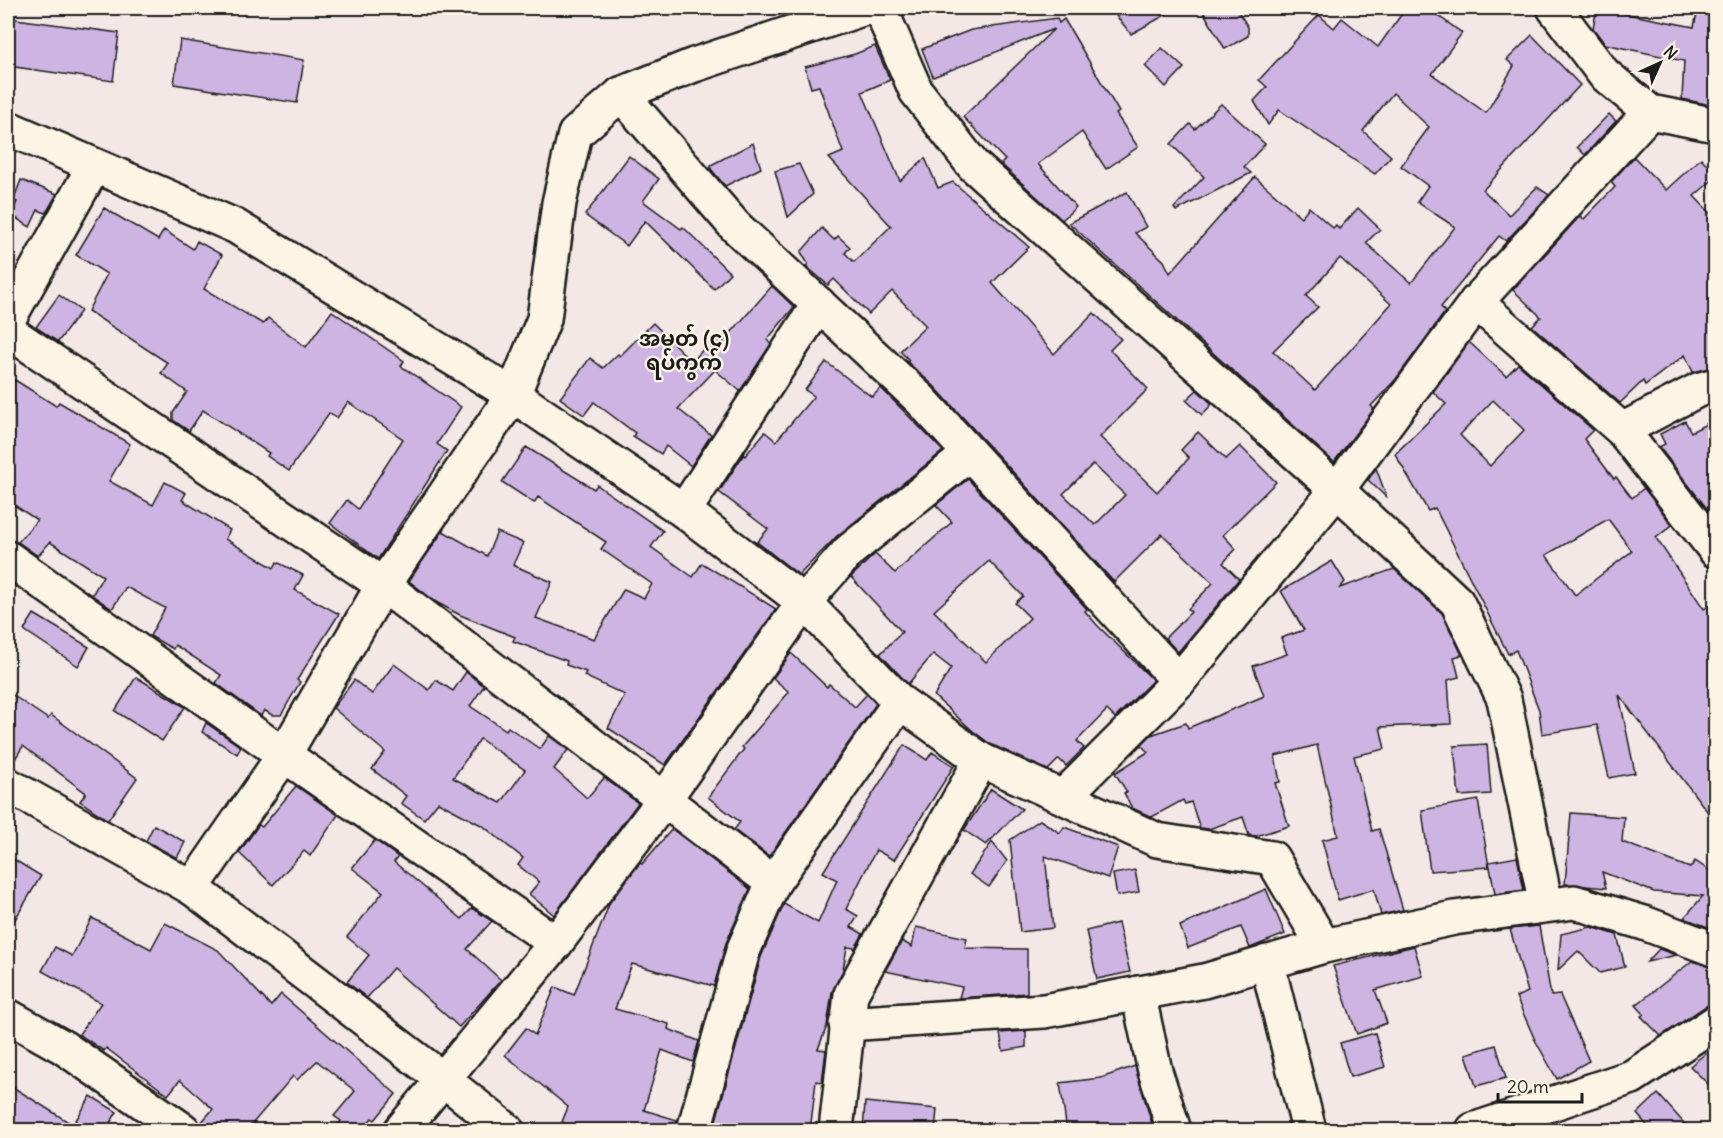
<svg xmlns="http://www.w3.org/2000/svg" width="1723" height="1138" viewBox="0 0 1723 1138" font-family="Delius,'Noto Sans Myanmar',sans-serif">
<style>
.building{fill:#ceb4e3;stroke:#1c1c1c;stroke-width:1.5;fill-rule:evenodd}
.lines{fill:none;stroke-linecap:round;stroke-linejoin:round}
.minor-casing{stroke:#1c1c1c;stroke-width:38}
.minor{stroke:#fcf5e5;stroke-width:33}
.labels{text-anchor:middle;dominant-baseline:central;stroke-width:4.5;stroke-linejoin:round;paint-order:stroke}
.quarter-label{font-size:21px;font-weight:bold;fill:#1c1c1c;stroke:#fcf5e5}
</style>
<rect width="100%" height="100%" fill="#f3e8e5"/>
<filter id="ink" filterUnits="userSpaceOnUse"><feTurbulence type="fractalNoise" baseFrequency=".0167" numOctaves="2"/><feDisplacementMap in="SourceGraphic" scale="12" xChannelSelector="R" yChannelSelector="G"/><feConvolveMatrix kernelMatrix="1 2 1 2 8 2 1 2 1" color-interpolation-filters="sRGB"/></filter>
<g filter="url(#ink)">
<g class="building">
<path d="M1110,8H1178L1131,34Z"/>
<path d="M1201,8H1236L1248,27V36L1225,49Z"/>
<path d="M1406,8H1427L1462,33L1432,74L1486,113L1514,66L1507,60L1532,35L1580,85L1483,190L1509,215L1537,187L1549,195L1506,241L1499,236L1441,307L1445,312L1396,379L1371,406L1374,409L1334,462L1069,223L1127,192L1146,227L1135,233L1164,261L1170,273L1255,177L1301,217L1309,207L1333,228L1336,225L1339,229L1358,208L1380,229L1366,243L1411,283L1455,227L1417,202L1428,186L1401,166L1429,127L1393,93L1363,131L1391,156L1375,174L1279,110L1268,125L1254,101L1267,87L1259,80L1319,15L1334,28L1342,18L1378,47ZM1340,258L1391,304L1315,390L1273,351L1318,307L1306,296Z"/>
<path d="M1597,8L1694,27L1698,8H1716V106L1682,99L1684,61L1605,44L1593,28Z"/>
<path d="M8,18L119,33L113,81L8,66Z"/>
<path d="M1057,18L1059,23L1064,19L1119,112L1116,114L1138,147L1106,169L1082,132L1038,164L1076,207L1062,220L1001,164L1005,160L963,117L1054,29L933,77L922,49L971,30Z"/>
<path d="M180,40L304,60L297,103L174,84Z"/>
<path d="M875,46L890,80L862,92L900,181L925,158L938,188L953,182L1029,247L992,283L1054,354L1094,313L1121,339L1110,350L1148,389L1100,437L1157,492L1189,458L1181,450L1198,432L1226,459L1240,446L1276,482L1223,535L1236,549L1223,563L1239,579L1178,652L1165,638L1191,612L1188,609L1213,583L1162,534L1114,582L934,386L907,362L909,360L900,351L926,326L892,291L869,314L834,279L828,285L806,266L808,264L801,252L822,228L834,240L838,236L850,247L845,253L854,262L891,226L829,158L843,152L819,86L811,88L805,67L855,54ZM1093,464L1125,495L1095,525L1063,494Z"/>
<path d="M1162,48L1184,68L1166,87L1145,66Z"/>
<path d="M1221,104L1265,144L1244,167L1251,173L1176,211L1174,208L1204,177L1171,144L1190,124L1195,129Z"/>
<path d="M1609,114L1616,121L1585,155L1577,147Z"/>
<path d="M753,143L761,168L725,186L711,169V165Z"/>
<path d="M629,156L659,179L643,201L681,229L683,227L730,273L714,289L645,221L627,246L585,215Z"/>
<path d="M1634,157L1666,190L1701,158L1716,174V177L1694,196L1716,219V367L1693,372L1685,355L1645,385L1643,381L1620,403L1532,326L1541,317L1513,290L1580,216L1584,219L1615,187L1611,182Z"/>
<path d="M799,164L813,194L788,217L775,171Z"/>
<path d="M21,180L57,194L46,213L38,210L30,227L11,215L17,202L13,201Z"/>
<path d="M104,208L158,240L164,230L193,249L197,241L222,255L204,289L263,324L268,318L306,347L332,311L404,361L401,366L461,407L437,444L447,451L378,559L330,523L347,500L358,509L403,439L348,402L337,418L329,413L289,471L267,456L269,453L203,410L189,431L173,420V413L187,392L161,373L168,363L88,311L107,274L76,255Z"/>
<path d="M772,286L794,307L767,340L771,344L740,391L715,370L678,409L711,435L691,466L666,446L661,454L633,436L635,433L594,402L584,415L560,398L590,358L603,368L618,354L620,356L653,323L692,362L714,337L722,343Z"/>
<path d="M59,295L81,311L58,342L36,327Z"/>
<path d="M1469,342L1506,376L1518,364L1593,430L1584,439L1614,479L1616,477L1632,498L1644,488L1672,525L1656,538L1704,609L1716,601V823L1619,695L1635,773L1609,778L1597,725L1542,734L1539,710L1516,650L1508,654L1435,508L1428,511L1395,454L1446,404L1433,392ZM1493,400L1524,430L1490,466L1460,435ZM1608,519L1632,551L1575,595L1546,555Z"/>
<path d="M826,362L872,397L881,388L943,451L837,536L799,575L757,542L768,529L719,492L744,454L745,456L765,432L776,441L814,396L805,390Z"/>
<path d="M15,380L56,406L59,402L130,444L109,481L153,505L165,482L186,493L182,500L230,530L225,539L274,568L277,562L303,575L295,590L339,614L297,680L300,682L281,715H272L264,710L261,716L216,683L221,675L175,645L173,649L150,636L165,608L126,587L112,609L92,595L103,576L50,542L38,556L18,542L37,520L8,501V392Z"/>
<path d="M1197,390L1212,404L1202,415L1186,400Z"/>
<path d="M1716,419V520L1659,447L1665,444L1660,434L1685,421L1691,432Z"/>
<path d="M526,447L594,489L597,485L663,531L651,547L693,577L702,563L776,609L665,765L608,728L625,695L584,676L586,672L566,665L567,661L513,641L515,637L460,615L436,602L409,581L443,531L487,556L497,532L523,543L513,565L552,582L536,618L594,639L624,589L644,598L652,584L601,549L606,542L538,497L534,503L502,482Z"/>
<path d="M1376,468L1387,498L1368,480Z"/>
<path d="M968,479L1087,609L1085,611L1097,625L1153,680L1115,718L1107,710L1077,741L1084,748L1066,766L1059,759L1048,770L990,744L973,731L934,696L951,668L933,654L908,684L880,654L902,632L851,577L875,554L895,573L952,522L936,505ZM989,561L1023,596L1015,603L1030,618L986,662L934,611Z"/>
<path d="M1332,561L1345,582L1340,588L1394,569L1442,613L1462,655L1454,657L1459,677L1448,680L1451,724L1380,727L1385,749L1354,756L1372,831L1379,829L1403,910L1381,915L1374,889L1338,900L1322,840L1338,836L1317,745L1275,756L1280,782L1275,783L1289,826L1256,836L1249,835L1243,817L1209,829L1200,828L1191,802L1185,804L1183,800L1152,817L1132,808L1124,793L1127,792L1115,773L1148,752L1141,745L1151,735L1186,723L1188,728L1264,696L1253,666L1287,654L1281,638L1304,630L1281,591Z"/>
<path d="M34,614L89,647L78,666L24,630Z"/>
<path d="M791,653L827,687L829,684L855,707L867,694L876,704L769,856L734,830L740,822L708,797L744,749L742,747L789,692L773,678Z"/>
<path d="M394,664L429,690L436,680L453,691L466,672L484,686L470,706L506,730L508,727L540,749L549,736L568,750L554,769L587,798L604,778L638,803L554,915L529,894L539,882L518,865L523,858L483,826L438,802L424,819L401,803L406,796L372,769L385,752L333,708L354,680L372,694ZM480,739L525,770L501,803L453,778Z"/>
<path d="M136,677L185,707L162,741L115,711Z"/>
<path d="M8,692L48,719L51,715L137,778L108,820L80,801L86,793L23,746L10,767L8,766Z"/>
<path d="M206,723L241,747L237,754L202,732Z"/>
<path d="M1487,744L1491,794L1459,796L1454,746Z"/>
<path d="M904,745L927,760L932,752L954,766L894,860L876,850L846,909L858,916L851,927L863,934L855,948L847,947L843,970L832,992L827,1026L818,1049L826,1050L822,1082L816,1081L810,1131H713L761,957L784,904L818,923L837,880L823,872Z"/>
<path d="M296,786L338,815L310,856L304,851L273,885L239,853L257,827L259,825L262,827Z"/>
<path d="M991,789L1022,809L986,845L964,830Z"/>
<path d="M1478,800L1489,867L1430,871L1422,810Z"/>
<path d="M1571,813L1624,817L1622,842L1690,868L1695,861L1716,875V930L1684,918L1703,896L1654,892L1602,872L1606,888L1565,884Z"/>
<path d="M1040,820L1060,833L1064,827L1118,847L1108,878L1045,856L1053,928L1020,932L1010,840Z"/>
<path d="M154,825L185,842L177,858L146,841Z"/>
<path d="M672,829L750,889L726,943L714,986L632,964L615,1009L669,1024L668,1029L699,1041L693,1062L662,1050L644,1110L677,1120L676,1131H580L562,1122L568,1107L505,1055L526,1028L535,1035L555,987L574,995L610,902L640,863L642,864Z"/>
<path d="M375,840L398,857L394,862L462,919L472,908L492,921L467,949L501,980L459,1027L393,968L367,998L347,982L369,955L347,937L383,892L352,868Z"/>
<path d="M992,842L1007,861L989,887L970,874Z"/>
<path d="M8,856L41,876L8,931Z"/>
<path d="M1517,857L1524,890L1495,894L1489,862Z"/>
<path d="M1135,870L1139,892L1117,896L1113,874Z"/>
<path d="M1266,889L1285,934L1250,948L1241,927L1188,948L1180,926Z"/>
<path d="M92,918L151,949L165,923L218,950L271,1006L281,994L396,1094L375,1120L372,1118L361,1131H334L341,1121L334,1116L355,1091L317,1061L297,1080L293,1076L246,1131H202L200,1124L213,1109L180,1080L168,1095L106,1048L104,1051L79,1034L101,1003L42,971L55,947L72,956Z"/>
<path d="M1118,923L1130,972L1097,979L1086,931Z"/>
<path d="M1539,926L1551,996L1560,995L1589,1061L1557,1079L1535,1040L1516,997L1528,992L1510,929Z"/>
<path d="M916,927L967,938L965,948L1027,949V993L959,998L962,987L885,971L902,941L912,947Z"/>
<path d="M1591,927L1617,935L1625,967L1600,973L1578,951L1558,970L1561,934Z"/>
<path d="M1414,946L1423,976L1375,990L1387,1023L1357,1034L1333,966Z"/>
<path d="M1659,949L1676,955L1647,962Z"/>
<path d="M1692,961L1716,968V1003L1706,1006L1661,1036L1641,1016L1644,1014L1636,1005Z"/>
<path d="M1026,1031V1047L1003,1051L1000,1033Z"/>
<path d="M1375,1033L1385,1067L1350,1077L1340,1043Z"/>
<path d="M1496,1045L1506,1078L1476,1086L1466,1054Z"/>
<path d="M1716,1045V1092L1690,1066Z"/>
<path d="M1135,1066L1154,1131H1067L1060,1083L1101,1078Z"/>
<path d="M8,1084L73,1125L91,1096L117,1112L105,1131H8Z"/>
<path d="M1658,1094L1691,1131H1652L1637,1114Z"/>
<path d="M865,1102L937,1109L935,1131H863Z"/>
</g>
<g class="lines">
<defs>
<g id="minor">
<path d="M880,8L916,91L973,165L1337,490L1457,602L1504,699L1546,905"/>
<path d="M1554,8L1604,74L1650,112L1716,125"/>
<path d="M621,94L735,226L920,399L1179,681"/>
<path d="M8,128L235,226L513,395L684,511L804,602L900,702L981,760L1157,840L1272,858L1324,946"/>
<path d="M1476,302L1622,430L1716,551"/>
<path d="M8,320L94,166"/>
<path d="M8,331L383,585L773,883"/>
<path d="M1622,430L1698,390L1716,385"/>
<path d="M684,511L819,304"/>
<path d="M8,558L284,755L556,943"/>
<path d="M8,785L192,888L444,1080L507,1130"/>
<path d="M1064,796L1179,681L1337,490L1476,302L1650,112"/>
<path d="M192,888L284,755L383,585L513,395L544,319L559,203L575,134L621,94L694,65L865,8"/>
<path d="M1267,962L1309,1130"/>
<path d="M1138,993L1155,1071L1174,1130"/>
<path d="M8,1016L63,1047L183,1130"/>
<path d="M846,1024L1044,1011L1204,981L1324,946L1454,918L1574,902L1644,923L1716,950"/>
<path d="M401,1130L556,943L663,801L804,602L849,551L968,455"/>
<path d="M694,1130L743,951L773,883L900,702"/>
<path d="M836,1130L851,994L981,760"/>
<path d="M1473,1130L1632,1077L1716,1022"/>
</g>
</defs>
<use href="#minor" class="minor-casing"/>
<use href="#minor" class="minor"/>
</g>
</g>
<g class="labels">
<g class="quarter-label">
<text x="684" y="338">အမှတ် (၄)<tspan x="684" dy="24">ရပ်ကွက်</tspan></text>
</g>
</g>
<rect width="1723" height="1138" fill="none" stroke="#fcf5e5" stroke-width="30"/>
<rect x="15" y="15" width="1693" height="1108" fill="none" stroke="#1c1c1c" stroke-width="2" filter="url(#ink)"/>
<g transform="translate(1660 63) rotate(45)" stroke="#fcf5e5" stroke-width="4.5" paint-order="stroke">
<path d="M0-4.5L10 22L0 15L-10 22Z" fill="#1c1c1c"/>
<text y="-9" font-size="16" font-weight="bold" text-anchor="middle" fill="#1c1c1c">N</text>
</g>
<path d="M1498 1093v9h84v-9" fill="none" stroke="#1c1c1c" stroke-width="3"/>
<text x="1507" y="1093" font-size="18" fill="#1c1c1c" stroke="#fcf5e5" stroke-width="4.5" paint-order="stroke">20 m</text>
</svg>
